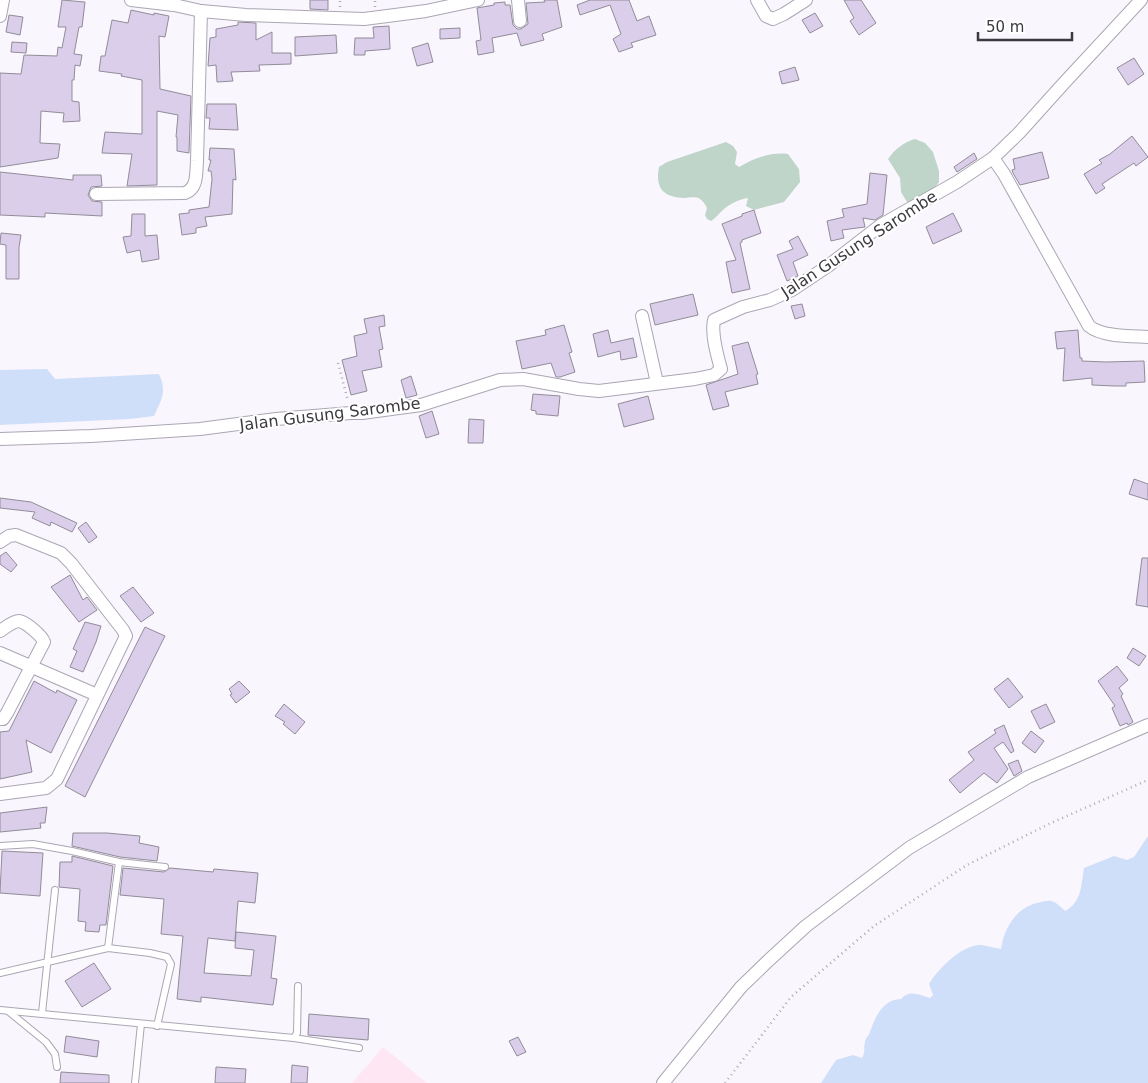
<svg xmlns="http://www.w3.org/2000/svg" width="1148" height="1083" viewBox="0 0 1148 1083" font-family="'DejaVu Sans',sans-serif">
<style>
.industrial{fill:#fee7f3}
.green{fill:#bfd5c9}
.water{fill:#d0dff9}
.building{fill:#daceea;stroke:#918c98}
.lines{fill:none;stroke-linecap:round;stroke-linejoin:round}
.lane-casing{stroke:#aba6b3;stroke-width:8}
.street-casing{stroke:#aba6b3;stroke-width:14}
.path{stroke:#aeabb2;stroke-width:2.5;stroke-dasharray:1 4;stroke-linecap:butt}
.lane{stroke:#fff;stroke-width:6}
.street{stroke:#fff;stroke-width:12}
.labels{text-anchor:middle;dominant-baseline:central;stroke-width:4;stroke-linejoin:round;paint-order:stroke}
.street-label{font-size:16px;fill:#3c393f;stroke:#fff}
</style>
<rect width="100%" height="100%" fill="#faf6fe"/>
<path class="industrial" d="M383,1047L427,1083H352Z"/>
<g class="green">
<path d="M915,139L925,143L933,152L939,171V182L934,189L913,202H907L901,192L900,178L888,159C895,149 904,142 915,139Z"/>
<path d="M726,142L733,146L737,152L735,164L739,167C754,158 770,152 788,154L799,169L800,182L784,202L754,210L746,206L748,198C740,199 730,204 724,209C719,213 716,218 711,221L707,219L705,215L707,208C705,204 703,201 700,199C695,196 689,198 684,198C663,197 655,188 659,167L667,162Z"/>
</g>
<g class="water">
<path d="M47,369L55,379L159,374C167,392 162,399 154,416L130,419L0,425V370Z"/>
<path d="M1148,836V1083H821L836,1060L853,1055L862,1058C866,1051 863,1049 865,1042C865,1039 869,1035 870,1032C875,1017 883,999 901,999C909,989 919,995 930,998L933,995L929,984C937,970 963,943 982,945C988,946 994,948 1001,949C1004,928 1016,908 1037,903C1044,901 1050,899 1056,903C1059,905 1062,908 1065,911C1082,902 1081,885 1084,868L1114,856L1127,860L1134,857Z"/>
</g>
<g class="building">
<path d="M62,0L85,2L82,27H79L74,54L82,55L80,66L75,65L74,80H72V101L79,102L80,121L63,122L64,113L41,111L40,143L60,144L58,158L0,167V73L21,74L24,55L57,56L58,47L62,48L66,27H58Z"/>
<path d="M310,0H328V10L310,9Z"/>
<path d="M544,0H557L562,27L542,34L544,40L521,46L517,33L492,38L494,52L478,55L476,41L481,40L477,8L494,5V3L505,2V5H510L513,25L517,29H521L528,24L526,3L545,2Z"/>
<path d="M590,0H629L637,21L649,16L656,35L631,43L633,47L619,52L613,39L621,34L610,5L580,15L577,5Z"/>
<path d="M844,0H861L876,23L859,35L850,21L854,18Z"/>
<path d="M131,10L154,15V13L169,16L165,37L159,36L160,89L191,96L189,153L177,151V137H176L178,115L157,111V185L127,186L132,154L102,153L105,132L142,134V80L121,76L122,74L99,71L101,56H105L112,20L128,23Z"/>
<path d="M815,13L823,26L810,33L802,20Z"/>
<path d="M9,15L23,17L20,35L6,32Z"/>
<path d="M238,22L256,23V40L272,32V53H291V64L259,65L260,71L231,72L233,81L217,82L216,65L208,66L210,38L216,37V29L238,25Z"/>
<path d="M389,26L390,49L365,51V55H354L355,38H374L373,27Z"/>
<path d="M460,28V38L440,39V29Z"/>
<path d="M336,35L337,53L295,56V37Z"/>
<path d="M12,42L27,43L26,53L11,52Z"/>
<path d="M428,43L433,62L417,66L412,48Z"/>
<path d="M1134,58L1144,74L1128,85L1117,68Z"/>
<path d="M795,67L799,80L782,84L779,72Z"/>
<path d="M207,104H236L238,130L209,129L210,118H206Z"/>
<path d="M1132,136L1148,157L1136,166L1134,163L1102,184L1105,188L1096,194L1084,174L1102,163L1099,160L1110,154Z"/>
<path d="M210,148L234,149L236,180L233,179L232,214L205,217L207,226L196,228V233L182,235L179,214L189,213V210L209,207L212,179L211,171H208L211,160H209Z"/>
<path d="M1042,152L1049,178L1020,185L1013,173L1012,170L1015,169L1013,159Z"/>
<path d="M974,153L977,159L957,172L954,167Z"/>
<path d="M0,172L73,180V175H101L102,186L91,187L88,195L92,201L102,202V216L45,213V217L0,215Z"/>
<path d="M870,173L887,175L883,215L875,220L863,218L865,227L842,230L844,238L831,241L827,221L844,217L842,209L867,204Z"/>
<path d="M754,210L761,233L742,240V242L740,243L750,289L732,293L726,262L736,260L722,224L742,216V214Z"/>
<path d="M953,213L962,231L933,244L926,227Z"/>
<path d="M132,214H145V236L157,235L159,259L142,262L140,250L127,253L123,237L131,236Z"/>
<path d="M1,233L21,235L19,247V279H6V245L0,244Z"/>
<path d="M798,236L808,255L793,262L798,276L787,281L777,255L793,249L789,241Z"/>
<path d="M693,294L698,315L655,325L650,304Z"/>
<path d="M802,304L805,316L795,319L791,306Z"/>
<path d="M384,315L385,326L379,327L383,349L379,350L382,367L362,371L367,391L351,395L342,360L357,356L354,336L367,333L364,319Z"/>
<path d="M564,325L572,352L569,353L575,372L560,377H556L551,363L522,369L516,341L546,335L545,330Z"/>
<path d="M608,330L611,343L633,338L637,357L621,360L620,351L598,357L593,334Z"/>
<path d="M1078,330L1080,358H1082V361L1106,362L1144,361L1145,382L1126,383V386H1115L1092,385V378L1063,381L1065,348L1057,349L1055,332Z"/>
<path d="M748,342L758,374L756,375L758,384L725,392L729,406L713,410L706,385L738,374L732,346Z"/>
<path d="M411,376L417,395L406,398L401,380Z"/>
<path d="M533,394L560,396L558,416L536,414V411L531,410Z"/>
<path d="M648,396L654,419L624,427L618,404Z"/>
<path d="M432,411L439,434L426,438L419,416Z"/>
<path d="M469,419L484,420L483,443H468Z"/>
<path d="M1134,479L1148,484V500L1129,494Z"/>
<path d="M0,498L31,502L77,523L72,532L51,522L50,526L32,518L35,512L0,508Z"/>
<path d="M86,522L97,537L89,543L78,528Z"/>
<path d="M6,552L17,565L11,572L0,564V556Z"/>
<path d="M1142,558H1148V607L1136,605Z"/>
<path d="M70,575L83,600L87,597L97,610L79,622L51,587Z"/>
<path d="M133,587L154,613L141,622L120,596Z"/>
<path d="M85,622L101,626L96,642L83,672L70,667L77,651L73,649Z"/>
<path d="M145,627L165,636L85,797L65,786Z"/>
<path d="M1133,648L1146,656L1139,666L1127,658Z"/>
<path d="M1117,666L1128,680L1119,688L1123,694L1121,696L1133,722L1128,725L1127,723L1120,726L1112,708L1115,706L1098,681Z"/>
<path d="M1008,678L1023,697L1009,708L994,689Z"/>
<path d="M34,681L56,693L57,690L77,700L51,753L26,740L32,772L0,779V732L9,731Z"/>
<path d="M239,681L250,692L236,703L230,695L232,694L229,689Z"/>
<path d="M284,704L305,722L295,734L283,724L285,722L275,716Z"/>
<path d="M1046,704L1055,722L1040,729L1031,711Z"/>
<path d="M1004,725L1014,751L1011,753L1003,742L994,748L1008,769L997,783L984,773L960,793L949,780L974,760L968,752L996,733L994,730Z"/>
<path d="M1031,731L1044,741L1035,753L1022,743Z"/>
<path d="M1018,760L1022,771L1014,776L1008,764Z"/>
<path d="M47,807L45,823H40L41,828L0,832V813Z"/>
<path d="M73,833H107L140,836L139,843L159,847L157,861L120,857L72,846Z"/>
<path d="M2,851L43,853L40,896L0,893Z"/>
<path d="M72,856L113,866L106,925H100L99,932L85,931L86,922L78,921L80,889L59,887L60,862H72Z"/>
<path d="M123,868L164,872L170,868L213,872L214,869L258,873L255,903L238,901L235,941L208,938L204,973L251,976L254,950L235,948L236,932L276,936L271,978L277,979L273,1005L201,997V1002L177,999L183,936L161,934L164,899L120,895Z"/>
<path d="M94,963L111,989L82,1007L65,981Z"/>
<path d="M309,1014L369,1019L368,1040L308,1035Z"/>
<path d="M66,1036L99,1041L97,1057L64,1052Z"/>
<path d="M518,1037L526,1052L517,1056L509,1041Z"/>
<path d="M292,1065L308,1067L307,1083H291Z"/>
<path d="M216,1067L246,1069L245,1083H215Z"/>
<path d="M61,1072L109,1075V1083H60Z"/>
</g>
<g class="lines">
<defs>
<g id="lane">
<path d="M0,846L33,844L72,851L119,862L165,867"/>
<path d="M108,948L119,862"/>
<path d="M0,973L108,948L150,953L167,957L171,964L157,1026"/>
<path d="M0,1010L294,1038L297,1033L298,986"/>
<path d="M8,1011L46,1042L55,1054L57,1067"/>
<path d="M42,1013L55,890"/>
<path d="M294,1038L359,1048"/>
<path d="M135,1083L141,1024"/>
</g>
<g id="street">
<path d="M131,0L174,5V0"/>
<path d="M518,0L520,21"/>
<path d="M757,0L766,16L773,19L784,14L806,0"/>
<path d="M174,5L201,11L246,15L364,19L426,11L478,0"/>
<path d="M0,16L3,0"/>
<path d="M993,158L1004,174L1089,326C1102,337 1132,336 1148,337"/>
<path d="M96,194L185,193C198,188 196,173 197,161L201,11"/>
<path d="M642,316L657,383"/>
<path d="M0,439L91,436L200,429L276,419L351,413H362L421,405L500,380L523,379L579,389L599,391L695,379L714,375L721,369C717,355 711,334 714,320L743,307L770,300L792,290L828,266L881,225L957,182L993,158L1019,133L1064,83L1141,0"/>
<path d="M0,542L9,536L16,535L61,553L71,563L123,630L126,636L57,779L46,788L0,794"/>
<path d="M0,631C5,628 13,621 19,621C26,622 42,636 44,642L7,713L3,719H0"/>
<path d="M0,653L97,695"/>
<path d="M663,1083L741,987L769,960L806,926L909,848L1028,777L1148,725"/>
</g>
</defs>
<use href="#lane" class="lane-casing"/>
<use href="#street" class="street-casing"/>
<g class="path">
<path d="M340,7V0"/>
<path d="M375,7V0"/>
<path d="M338,363L348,401"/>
<path d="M725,1083L791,997L874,926L967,865L1051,823L1148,780"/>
</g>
<use href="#lane" class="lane"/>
<use href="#street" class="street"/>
</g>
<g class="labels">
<g class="street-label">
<text transform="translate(859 244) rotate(-33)">Jalan Gusung Sarombe</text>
<text transform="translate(330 414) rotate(-7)">Jalan Gusung Sarombe</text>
</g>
</g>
<path d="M978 32v8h94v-8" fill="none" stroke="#3c393f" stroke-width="2.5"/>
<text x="986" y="32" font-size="15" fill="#3c393f" stroke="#ffffff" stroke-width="4" paint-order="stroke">50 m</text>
</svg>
